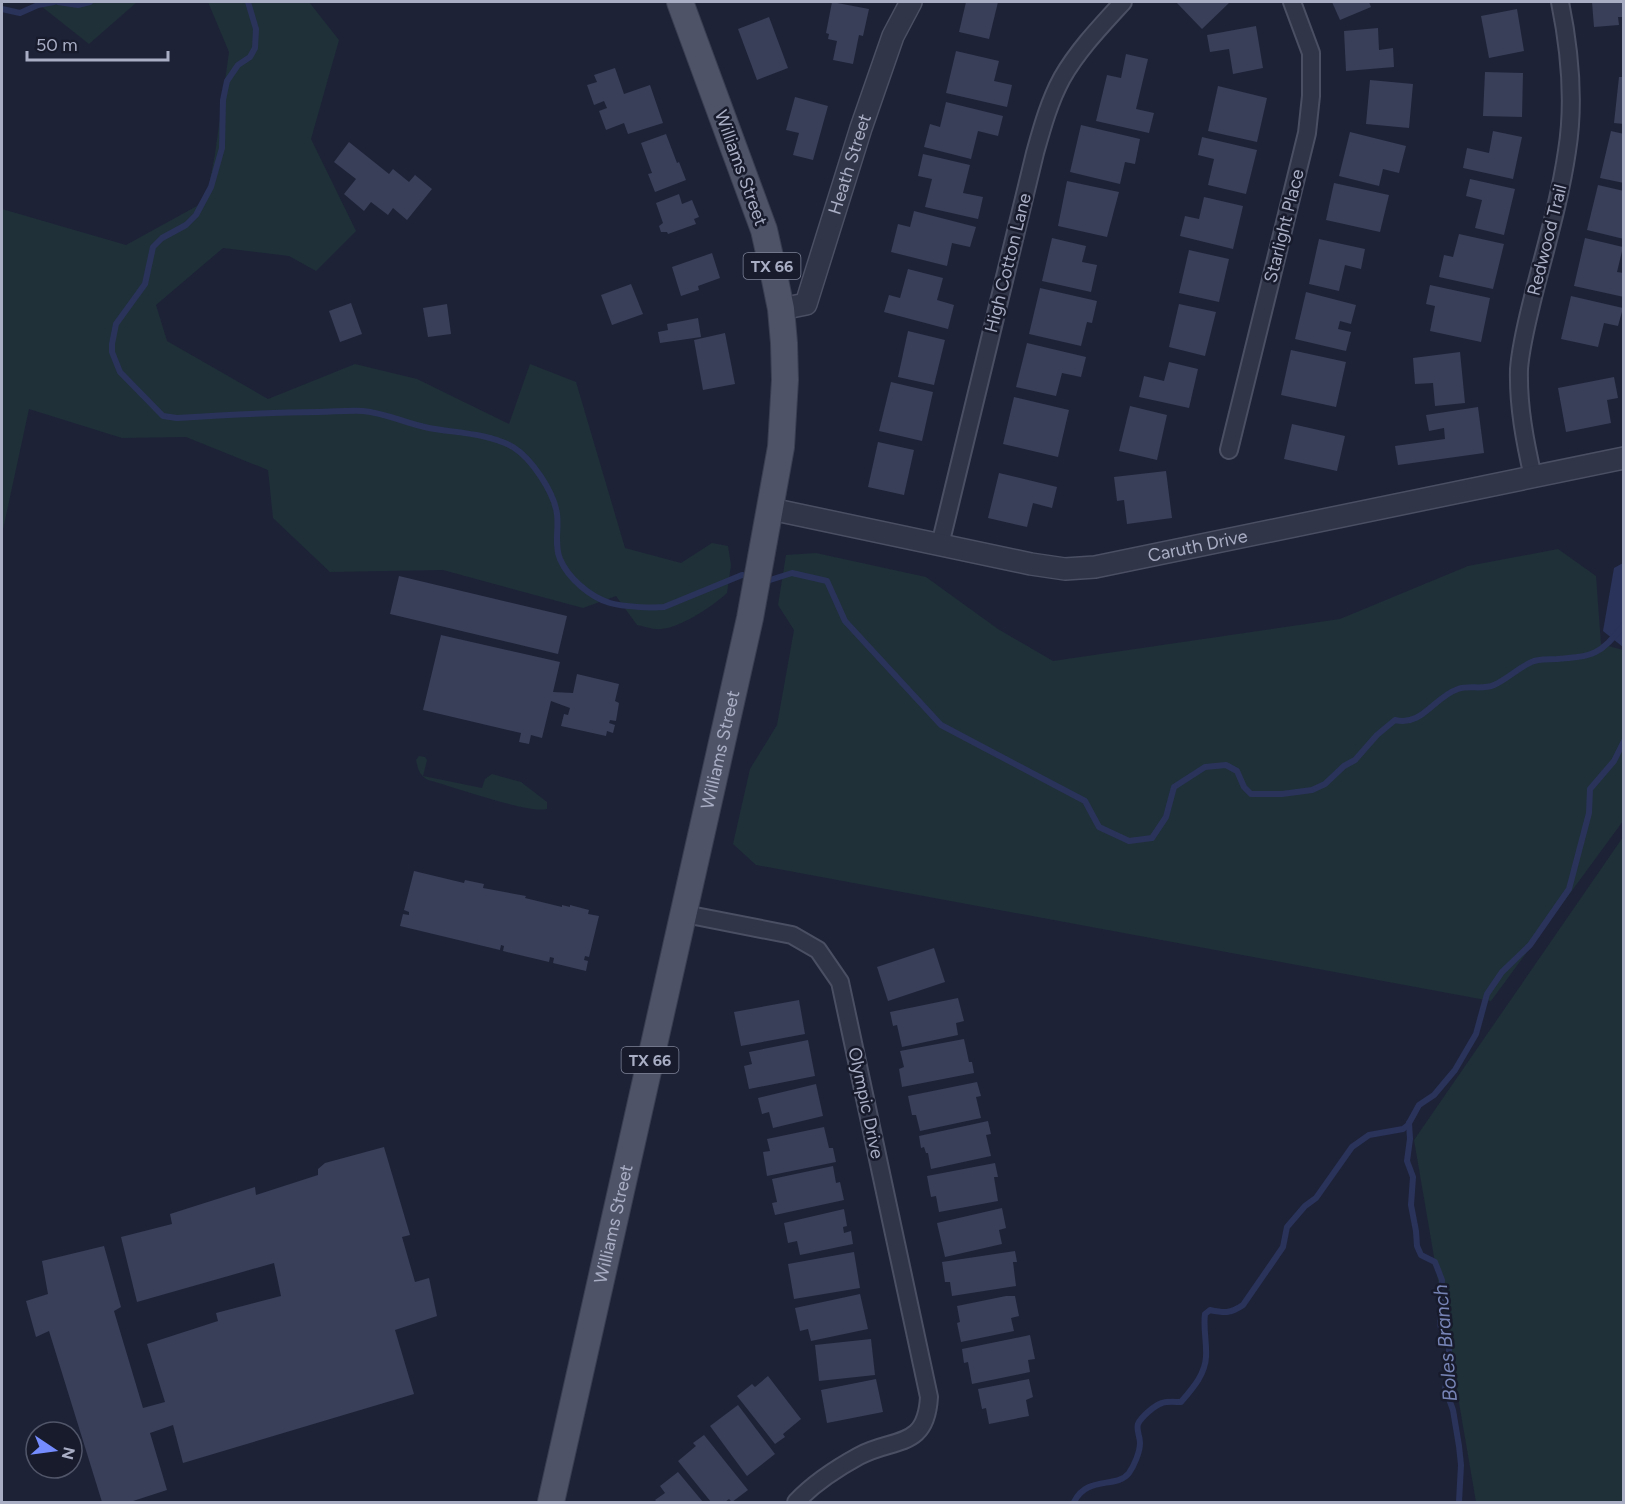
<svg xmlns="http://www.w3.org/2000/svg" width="1625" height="1504" viewBox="0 0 1625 1504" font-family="Figtree,sans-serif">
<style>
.green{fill:#1f3038}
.water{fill:#2a335a}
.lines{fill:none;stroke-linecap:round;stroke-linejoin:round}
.stream{stroke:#2a335a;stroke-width:6}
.building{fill:#393f58}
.minor-casing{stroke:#4b4f63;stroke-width:20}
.tertiary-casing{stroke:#4b4f63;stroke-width:24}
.primary-casing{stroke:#3a3e51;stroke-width:28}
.minor{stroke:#313548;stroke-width:16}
.tertiary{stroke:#313548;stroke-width:21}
.primary{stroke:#4e5368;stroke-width:26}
.labels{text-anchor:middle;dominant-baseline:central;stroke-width:5;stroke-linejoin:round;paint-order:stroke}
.shield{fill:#171b2c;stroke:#7e8297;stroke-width:1.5}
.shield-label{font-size:16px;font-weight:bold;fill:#aaaec5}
.street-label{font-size:18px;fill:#aaaec5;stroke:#171b2c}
.water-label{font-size:20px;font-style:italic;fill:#7784b5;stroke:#171b2c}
</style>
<rect width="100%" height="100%" fill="#1d2237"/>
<g class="green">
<path d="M41,2H137L89,44L41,6Z"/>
<path d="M208,2H309L339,40L311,139L356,231L316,271L289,256L223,248L156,305L167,341L268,399L355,364L417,379L509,424L530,364L576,382L625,548L681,563L712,543L728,546L731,565L727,593C713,606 680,628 661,629C653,630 644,626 637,625L616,596L583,608L443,570L330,572L273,518L268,470L186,437L122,438L29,409L2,534V209L126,245L206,201L215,154L229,52Z"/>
<path d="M1558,549L1596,576L1601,644L1623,650V821L1491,1001L756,865L733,844L750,769L777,725L794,630L778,605L786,555L816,553L926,577L998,629L1053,661L1340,619L1468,566Z"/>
<path d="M419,756L425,757L427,760L423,776L482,788L485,779L492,774L521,782L547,802V809C529,814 451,786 428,780C419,775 418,769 416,760Z"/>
<path d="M1623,837V1502H1476L1414,1140Z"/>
</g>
<path class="water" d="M1623,563V647L1603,631L1614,568Z"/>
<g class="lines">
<g class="stream">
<path d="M58,2L78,5L90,2"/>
<path d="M248,2L256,29L255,48L250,57L238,65L227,81L223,100L222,148L211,187L196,215L186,225L162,238L153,247L145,284L116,324L112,344V352L120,372L163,416L177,418C224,415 271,412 318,412C333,412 348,410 363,411C386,413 407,424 429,428C456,433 488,433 513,447C532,459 554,492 557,514C559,528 554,545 560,559C568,578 590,597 610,603C624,607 650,608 664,607L742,575L752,577"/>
<path d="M2,9L20,13L38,5L54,2"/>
<path d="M762,579L770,580L792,573L827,581L845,621L941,725L1085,801L1099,827L1129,841L1152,838L1166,817L1174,787L1205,767L1226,765L1237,771L1244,787L1251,794H1282L1312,790L1325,784L1344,766L1355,760L1377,735L1395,720C1422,727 1434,697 1458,689C1469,685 1483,690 1494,685C1508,679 1520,666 1534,661C1541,659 1550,659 1557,659C1595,656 1599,655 1624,625"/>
<path d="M1409,1123L1410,1139L1407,1161L1413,1177L1411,1205L1416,1231L1417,1246L1421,1255L1435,1262L1442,1280L1440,1323L1442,1334L1449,1344V1374L1445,1388L1453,1410L1459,1446L1461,1465L1459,1502"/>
<path d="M1074,1502C1087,1475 1117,1489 1129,1473C1134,1466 1140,1452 1140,1443C1140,1436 1136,1430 1138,1424C1141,1417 1155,1405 1162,1403C1168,1401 1175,1402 1181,1402C1192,1389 1205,1375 1206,1357C1207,1342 1203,1329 1205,1314L1210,1310C1224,1313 1230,1314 1243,1305L1283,1247L1287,1227L1305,1206L1316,1198L1352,1147L1369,1135L1403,1129L1408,1125L1419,1105L1434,1095L1455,1070L1476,1034L1487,994L1502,972L1530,945L1569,889L1589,813L1590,789L1614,761L1624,741"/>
</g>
</g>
<g class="building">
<path d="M832,2L869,9L863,36L859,35L853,64L833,60L837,41L828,39L829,34L826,33Z"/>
<path d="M966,2H998L989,39L959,32Z"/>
<path d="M1176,2H1230L1202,29Z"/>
<path d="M1332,2H1369L1371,7L1340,20Z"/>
<path d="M1592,2H1624V17H1618L1619,25L1594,27Z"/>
<path d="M1517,9L1524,51L1489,58L1481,16Z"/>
<path d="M769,17L788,68L757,80L738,29Z"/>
<path d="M1256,26L1263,68L1233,74L1229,49L1210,52L1207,35Z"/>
<path d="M1378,28L1379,50L1393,48L1394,67L1346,71L1344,31Z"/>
<path d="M956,51L999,61L994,81L1012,85L1007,107L946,93Z"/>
<path d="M1126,54L1148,59L1136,109L1154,113L1149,133L1096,121L1107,75L1121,78Z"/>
<path d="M615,68L624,94L650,85L663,123L628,134L624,123L606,130L599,111L607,108L604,101L594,105L587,85L597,82L594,75Z"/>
<path d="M1485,72L1523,73L1522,117L1483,116Z"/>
<path d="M1619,77H1624V124L1614,123Z"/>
<path d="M1370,80L1413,84L1409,128L1366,124Z"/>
<path d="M1218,86L1267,98L1257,142L1208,131Z"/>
<path d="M795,97L828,106L813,160L793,155L799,133L786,130Z"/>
<path d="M946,102L1003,116L998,136L978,131L971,159L924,147L930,124L940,127Z"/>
<path d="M1081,125L1140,139L1135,164L1125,162L1120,184L1070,172Z"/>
<path d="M1493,131L1522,137L1513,179L1463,168L1467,148L1489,153Z"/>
<path d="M1611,131L1624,134V183L1600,178Z"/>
<path d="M1350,132L1406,146L1399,173L1383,169L1379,186L1339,176Z"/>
<path d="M666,134L677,163L679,162L686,180L655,192L648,174L652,173L641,143Z"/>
<path d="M1202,137L1257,150L1246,194L1208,185L1214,159L1198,155Z"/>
<path d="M349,142L389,174L393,169L409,182L415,175L432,189L407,220L393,208L388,215L371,202L364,211L344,194L356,179L334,162Z"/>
<path d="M923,154L970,165L963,193L983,197L978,219L925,207L932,179L918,176Z"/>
<path d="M1470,179L1515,189L1504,235L1475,228L1482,200L1466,196Z"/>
<path d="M1067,181L1119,192L1107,237L1058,226Z"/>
<path d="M1334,183L1389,195L1380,232L1326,220Z"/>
<path d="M1598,185L1624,191V239L1587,230Z"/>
<path d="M679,194L682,204L692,200L699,217L694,219L696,224L668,234L667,232H661L659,226L663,223L656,203Z"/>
<path d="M1204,197L1243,206L1233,249L1180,236L1185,216L1199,219Z"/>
<path d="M914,211L976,227L970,247L952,243L947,266L891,252L898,224L910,227Z"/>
<path d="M1459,234L1504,244L1493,289L1439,277L1444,255L1453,257Z"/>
<path d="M1052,238L1086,246L1082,262L1097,265L1091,292L1042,281Z"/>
<path d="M1585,238L1623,247L1617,272L1624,273V297L1574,286Z"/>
<path d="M1319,239L1365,249L1361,269L1345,265L1339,291L1309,284Z"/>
<path d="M1189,250L1229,259L1219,302L1179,293Z"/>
<path d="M712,253L720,278L698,286L699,290L681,296L672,267Z"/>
<path d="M908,269L943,278L937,300L954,305L948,329L884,312L889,295L900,298Z"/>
<path d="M631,284L643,314L612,325L601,295Z"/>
<path d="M1430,285L1490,298L1481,342L1430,331L1435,306L1426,304Z"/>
<path d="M1040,288L1097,301L1092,323L1087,322L1081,346L1029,334Z"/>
<path d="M1306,292L1356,305L1351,324L1340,321L1338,329L1351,332L1346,351L1295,339Z"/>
<path d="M1571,296L1623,308L1618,326L1604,323L1598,347L1561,339Z"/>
<path d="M351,303L362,334L340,342L329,311Z"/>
<path d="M447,304L451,334L428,337L423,308Z"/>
<path d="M1179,304L1216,312L1205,356L1169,347Z"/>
<path d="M698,318L701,337L660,343L658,332L668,330L667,324Z"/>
<path d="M908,331L945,340L934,385L898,377Z"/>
<path d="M725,333L735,384L703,390L694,340Z"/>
<path d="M1027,343L1086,357L1081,377L1062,373L1056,396L1016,387Z"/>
<path d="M1291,350L1346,362L1336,407L1281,395Z"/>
<path d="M1460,352L1465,403L1435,406L1433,383L1415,384L1413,358Z"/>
<path d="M1169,362L1198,369L1189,408L1139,397L1144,376L1164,381Z"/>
<path d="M1614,377L1618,398L1607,400L1611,423L1566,432L1558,388Z"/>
<path d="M891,382L933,392L922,441L879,431Z"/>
<path d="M1014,397L1069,410L1058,457L1003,444Z"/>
<path d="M1130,406L1167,415L1157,460L1119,451Z"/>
<path d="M1478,407L1484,453L1398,465L1395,446L1445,439L1444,428L1429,431L1426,415Z"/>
<path d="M1292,424L1345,436L1337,471L1284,459Z"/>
<path d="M878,442L914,450L904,495L868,487Z"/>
<path d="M1166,471L1172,518L1127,524L1124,500L1117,501L1114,477Z"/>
<path d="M999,473L1057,487L1052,508L1033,503L1027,527L988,518Z"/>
<path d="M399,576L567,616L558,654L390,614Z"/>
<path d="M441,635L560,662L553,692L573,693L577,674L619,684L615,701L619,703L616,721L610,720L609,723L615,725L613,733L607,731L606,736L561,726L564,714L568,715L570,708L551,701L542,738L531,735L529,744L519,742L521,733L423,710Z"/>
<path d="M414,871L464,883L465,880L484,884L483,888L526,896L525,898L562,907V905L570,907V905L589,910L588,914L599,916L589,957L585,956L584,960L588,961L586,971L553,963L554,958L550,957L549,962L503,951L504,946L501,945L500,950L400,926L403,914L409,915V912L404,910Z"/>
<path d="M934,948L945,982L888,1001L877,967Z"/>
<path d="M958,998L964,1021L956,1023L958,1035L902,1047L897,1025L893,1026L890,1012Z"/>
<path d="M799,1000L805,1034L741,1046L734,1012Z"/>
<path d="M964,1039L969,1062H972L974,1073L902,1087L899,1069L904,1067L900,1051Z"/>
<path d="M808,1040L815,1076L749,1089L744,1066L752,1064L749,1052Z"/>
<path d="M977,1082L981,1096L976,1097L981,1118L920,1131L916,1115H912L908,1096Z"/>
<path d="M816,1084L823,1116L773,1128L769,1112L762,1114L758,1098Z"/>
<path d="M988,1121L991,1134L986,1135L991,1156L931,1169L928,1153H926L924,1147L921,1148L919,1136Z"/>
<path d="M824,1127L829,1148H833L836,1162L767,1176L763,1152L770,1151L767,1139Z"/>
<path d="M384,1147L410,1235L402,1237L415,1282L429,1278L437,1316L395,1330L414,1394L183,1463L173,1425L150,1433L167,1490L130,1502H102L49,1331L36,1337L26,1301L48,1294L42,1261L104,1246L121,1307L114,1311L143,1408L165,1402L147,1344L218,1321L216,1313L281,1296L274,1263L137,1302L121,1237L172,1224L170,1214L255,1187L256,1195L318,1175V1169L325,1163Z"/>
<path d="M995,1163L998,1177H994L998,1201L939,1212L936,1196L931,1197L927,1176Z"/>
<path d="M833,1166L836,1183L840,1182L844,1200L775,1215L772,1203L777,1202L772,1179Z"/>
<path d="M1002,1208L1006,1228L999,1230L1002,1244L945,1257L937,1223Z"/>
<path d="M844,1209L847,1226L843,1227L844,1233L851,1231L853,1244L800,1255L797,1241L788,1243L784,1223Z"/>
<path d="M1015,1251L1017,1262H1013L1016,1286L952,1296L950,1282H945L942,1262Z"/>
<path d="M854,1252L860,1288L794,1299L788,1264Z"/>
<path d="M860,1294L868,1329L811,1341L808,1329L800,1331L795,1308Z"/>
<path d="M1006,1296H1015L1019,1316L1011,1318L1014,1331L961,1342L957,1323L960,1322L957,1306Z"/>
<path d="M1030,1335L1035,1359L1028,1360L1030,1372L972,1384L968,1362L964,1363L962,1349Z"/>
<path d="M871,1339L875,1375L819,1381L815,1345Z"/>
<path d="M768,1376L801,1419L783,1434L785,1437L775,1444L737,1396L752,1384L755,1387Z"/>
<path d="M876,1379L883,1412L827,1423L821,1390Z"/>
<path d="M1029,1379L1033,1397L1026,1400L1029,1416L989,1424L986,1408L982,1409L978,1389Z"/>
<path d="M738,1405L775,1454L747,1476L710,1426Z"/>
<path d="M704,1435L748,1490L732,1502L729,1499L725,1502H711L678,1461L696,1446L693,1443Z"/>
<path d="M678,1472L703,1502H657L655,1500L665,1493L660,1486Z"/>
</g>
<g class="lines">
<defs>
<g id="minor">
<path d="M1229,450L1307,133L1311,96V53L1292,2"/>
<path d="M1533,477C1525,442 1518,406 1519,369C1521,343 1528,318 1534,293C1546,246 1560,199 1567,151C1575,101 1570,51 1560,2"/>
<path d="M940,545L1035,153C1042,128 1049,102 1062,78C1078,50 1101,26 1123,2"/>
<path d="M685,914L792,935L818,950L840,982L929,1397C926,1450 894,1437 859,1456C837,1468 813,1484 796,1502"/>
</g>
<g id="tertiary">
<path id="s1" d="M781,309L806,304L861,128L893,36L911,2"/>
<path id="s2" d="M771,509L1031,564L1065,569L1095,567L1624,458"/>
</g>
<g id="primary">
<path id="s3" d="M551,1502L750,618L781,447L785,380L784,343L781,309L773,270L764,230L680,2"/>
</g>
</defs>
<use href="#minor" class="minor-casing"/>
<use href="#tertiary" class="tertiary-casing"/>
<use href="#primary" class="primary-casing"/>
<use href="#minor" class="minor"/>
<use href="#tertiary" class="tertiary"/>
<use href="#primary" class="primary"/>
</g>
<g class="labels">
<g class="shield">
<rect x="743.5" y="253" width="57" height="26" rx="4.5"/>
<rect x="621.5" y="1047" width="57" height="26" rx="4.5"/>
</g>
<g class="shield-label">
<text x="772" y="266">TX 66</text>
<text x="650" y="1060">TX 66</text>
</g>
<g class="street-label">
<text stroke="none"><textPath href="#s1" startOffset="172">Heath Street</textPath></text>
<text transform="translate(741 168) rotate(70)">Williams Street</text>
<text transform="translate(1284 226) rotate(-76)">Starlight Place</text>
<text transform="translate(1547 240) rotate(-76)">Redwood Trail</text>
<text transform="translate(1008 263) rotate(-76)">High Cotton Lane</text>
<text stroke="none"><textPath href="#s2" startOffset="435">Caruth Drive</textPath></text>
<text stroke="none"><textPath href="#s3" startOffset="771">Williams Street</textPath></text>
<text transform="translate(866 1103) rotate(78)">Olympic Drive</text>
<text stroke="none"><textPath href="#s3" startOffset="285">Williams Street</textPath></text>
</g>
<g class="water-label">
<text transform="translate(1445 1343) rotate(-95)">Boles Branch</text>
</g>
</g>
<rect width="1625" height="1504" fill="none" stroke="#aaaec5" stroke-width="6"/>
<g transform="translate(54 1450) rotate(103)"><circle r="28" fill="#171b2c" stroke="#525669" stroke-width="1.5"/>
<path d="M0-4.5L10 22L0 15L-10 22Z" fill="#758cff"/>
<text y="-9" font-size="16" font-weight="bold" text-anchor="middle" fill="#aaaec5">N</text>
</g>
<path d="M27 51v9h141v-9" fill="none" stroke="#aaaec5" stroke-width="3"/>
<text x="36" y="51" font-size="18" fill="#aaaec5" stroke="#171b2c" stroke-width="4.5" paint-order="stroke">50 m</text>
</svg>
